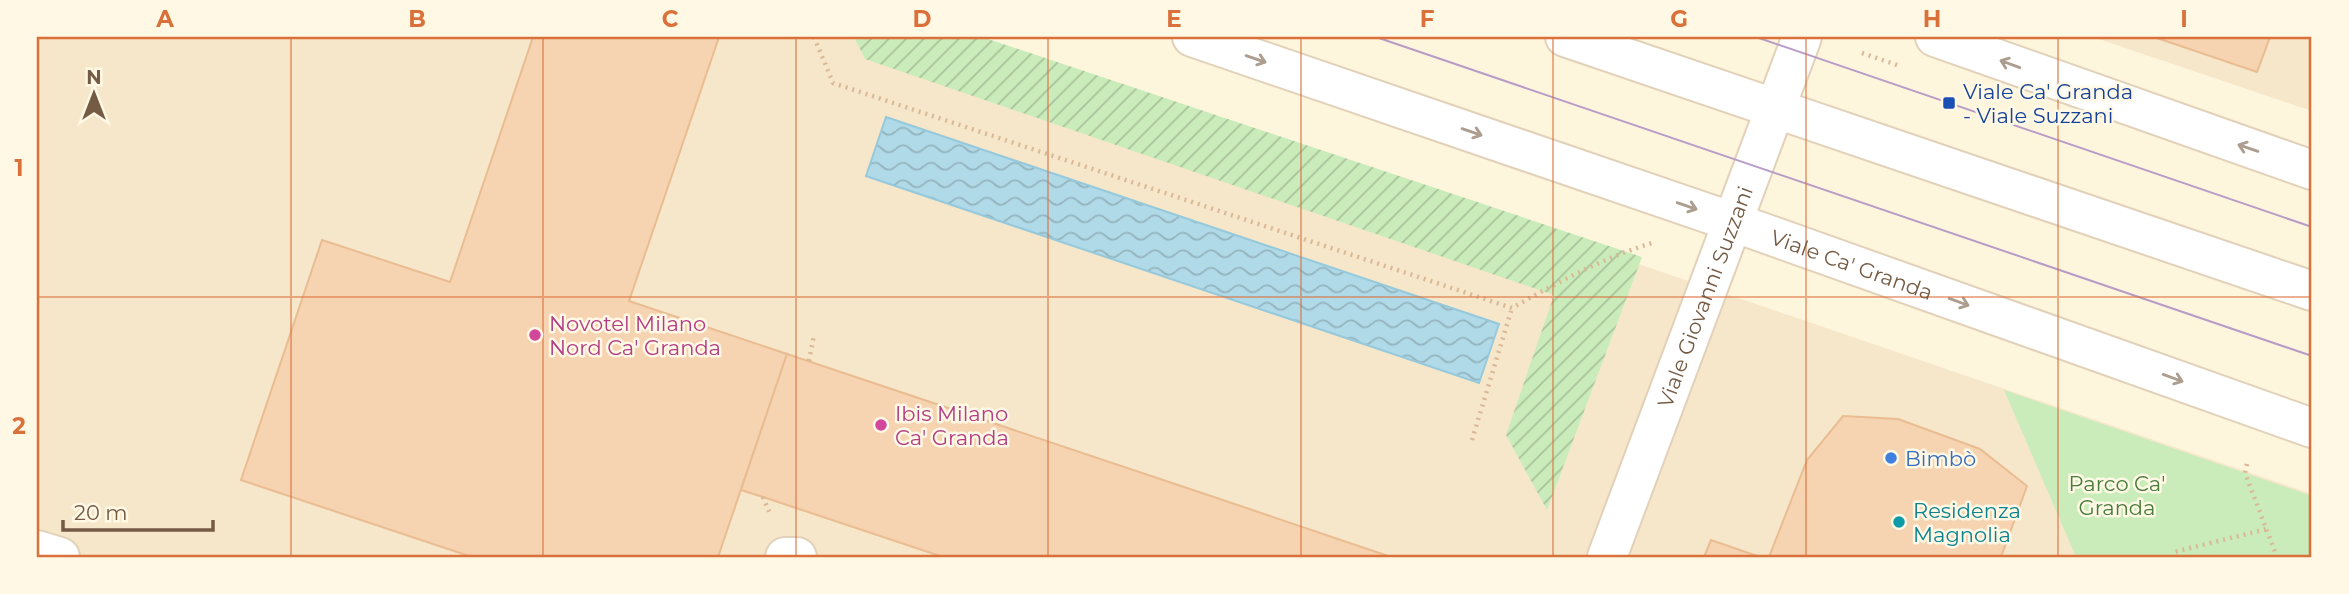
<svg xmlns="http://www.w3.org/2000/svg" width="2349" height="594" viewBox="0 0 2349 594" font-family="Montserrat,sans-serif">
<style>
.residential{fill:#f6e7cb}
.park{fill:#caecbb}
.garden{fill:url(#garden-furrows)}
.water{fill:url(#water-waves);stroke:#96c9db;stroke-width:2}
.building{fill:#f6d4b2;stroke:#e9bc91;stroke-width:2}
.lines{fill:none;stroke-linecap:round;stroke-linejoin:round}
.minor-casing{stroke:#e2d1b9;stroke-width:42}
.path{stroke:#dab896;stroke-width:4.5;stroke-dasharray:2 5;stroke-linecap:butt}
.minor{stroke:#fff;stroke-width:38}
.tram{stroke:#b89cc7;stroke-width:2}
.oneway{stroke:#ac9d8f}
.grid{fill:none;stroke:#da703a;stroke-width:2;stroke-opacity:0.55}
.transit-dot{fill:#1a4fb4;stroke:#fff8e5;stroke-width:2.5}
.hotel-dot{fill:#d1479c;stroke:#fff8e5;stroke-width:2.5}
.shop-dot{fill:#3f7fe0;stroke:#fff8e5;stroke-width:2.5}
.culture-dot{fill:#0f9aa8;stroke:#fff8e5;stroke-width:2.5}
.labels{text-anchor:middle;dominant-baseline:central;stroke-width:5;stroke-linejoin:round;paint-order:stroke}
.transit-label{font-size:21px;fill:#164399;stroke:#fff8e5;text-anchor:start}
.street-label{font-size:21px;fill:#755b44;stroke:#fff8e5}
.hotel-label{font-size:21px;fill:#b23c85;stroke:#fff8e5;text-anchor:start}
.shop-label{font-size:21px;fill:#366cbe;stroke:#fff8e5;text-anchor:start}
.park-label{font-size:21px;fill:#477c3b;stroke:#fff8e5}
.culture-label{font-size:21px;fill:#0d838f;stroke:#fff8e5;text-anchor:start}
.neatline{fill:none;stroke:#da703a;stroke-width:2.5}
.grid-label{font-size:23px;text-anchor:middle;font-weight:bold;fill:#da703a}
</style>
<defs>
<pattern id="garden-furrows" width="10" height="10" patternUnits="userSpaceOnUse" patternTransform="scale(1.75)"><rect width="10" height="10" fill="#caecbb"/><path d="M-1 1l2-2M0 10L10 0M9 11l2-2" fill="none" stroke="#a9c29a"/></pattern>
<pattern id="water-waves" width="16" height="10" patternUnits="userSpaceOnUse" patternTransform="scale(1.75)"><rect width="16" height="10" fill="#b0dae8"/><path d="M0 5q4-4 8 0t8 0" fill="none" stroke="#94b4be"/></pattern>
</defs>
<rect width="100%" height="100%" fill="#fef5dd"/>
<g class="residential">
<path d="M37,37H974L2312,494V557H37Z"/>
<path d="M2093,37H2312V111Z"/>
</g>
<path class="park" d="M2004,390L2312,496V557H2076Z"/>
<path class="garden" d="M854,37H982L1642,257L1547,510L1506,435L1554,295L865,59Z"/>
<path class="water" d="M886,117L1499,324L1479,383L866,176Z"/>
<g class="building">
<path d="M533,37H719L629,301L787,354L718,557H472L241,480L322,240L450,282Z"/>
<path d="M2154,37H2270L2257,72Z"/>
<path d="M787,354L1211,496L1391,557H943L763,497L741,490Z"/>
<path d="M1843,416L1898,419L1980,449L2027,486L2001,557H1769L1807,460Z"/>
<path d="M1711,540L1760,557H1704Z"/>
</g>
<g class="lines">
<defs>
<g id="minor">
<path id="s1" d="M1192,37L1733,222L2312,428"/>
<path d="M1565,37L2312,291"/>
<path d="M1935,37L2312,170"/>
<path d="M37,550L60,557"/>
<path d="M785,557H797"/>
<path id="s2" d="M1607,557L1802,37"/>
</g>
</defs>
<use href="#minor" class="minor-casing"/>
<g class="path">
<path d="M814,37L833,83L1512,308C1556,283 1603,258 1652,243"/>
<path d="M1862,53L1897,65"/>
<path d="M809,361L814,335"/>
<path d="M1472,440L1512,308"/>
<path d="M2247,464L2245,473L2277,557"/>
<path d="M763,497L771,516"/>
<path d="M2176,557L2174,552L2267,529"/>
</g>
<use href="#minor" class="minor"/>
<g class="tram">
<path d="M1376,37L2312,356"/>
<path d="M1756,37L2312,227"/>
</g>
</g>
<defs><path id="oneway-shaft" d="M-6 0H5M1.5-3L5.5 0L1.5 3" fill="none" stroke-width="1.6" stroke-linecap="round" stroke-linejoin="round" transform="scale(1.75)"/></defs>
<g class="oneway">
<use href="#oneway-shaft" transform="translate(1256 59) rotate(19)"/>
<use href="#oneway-shaft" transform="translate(2010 64) rotate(-160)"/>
<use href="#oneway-shaft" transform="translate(1472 132) rotate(19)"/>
<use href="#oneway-shaft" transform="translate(2248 148) rotate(-161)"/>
<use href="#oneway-shaft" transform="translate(1687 206) rotate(19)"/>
<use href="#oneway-shaft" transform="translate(1959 302) rotate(20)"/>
<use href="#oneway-shaft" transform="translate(2173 378) rotate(20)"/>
</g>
<path class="grid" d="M291,37V557M543,37V557M796,37V557M1048,37V557M1301,37V557M1553,37V557M1806,37V557M2058,37V557M37,297H2312"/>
<rect class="transit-dot" x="1942" y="96" width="14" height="14" rx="3.5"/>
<g class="hotel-dot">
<circle cx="535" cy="335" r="7"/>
<circle cx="881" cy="425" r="7"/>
</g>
<circle class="shop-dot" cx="1891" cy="458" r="7"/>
<circle class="culture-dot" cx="1899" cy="522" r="7"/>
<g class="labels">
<g class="transit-label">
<text x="1963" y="91">Viale Ca' Granda<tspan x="1963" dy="24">- Viale Suzzani</tspan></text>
</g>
<g class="street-label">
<text stroke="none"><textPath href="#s1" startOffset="698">Viale Ca' Granda</textPath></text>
<text stroke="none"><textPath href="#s2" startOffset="278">Viale Giovanni Suzzani</textPath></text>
</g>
<g class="hotel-label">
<text x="549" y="323">Novotel Milano<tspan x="549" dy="24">Nord Ca' Granda</tspan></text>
<text x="895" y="413">Ibis Milano<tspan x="895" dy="24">Ca' Granda</tspan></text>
</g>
<g class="shop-label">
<text x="1905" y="458">Bimbò</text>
</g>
<g class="park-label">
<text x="2117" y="483">Parco Ca'<tspan x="2117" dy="24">Granda</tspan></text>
</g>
<g class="culture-label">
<text x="1913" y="510">Residenza<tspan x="1913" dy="24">Magnolia</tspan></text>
</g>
</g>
<rect width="2349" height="594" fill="none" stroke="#fff8e5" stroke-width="77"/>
<g transform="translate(94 94)" stroke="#fff8e5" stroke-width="5" paint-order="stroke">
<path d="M0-5L12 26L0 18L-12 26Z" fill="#755b44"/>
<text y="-10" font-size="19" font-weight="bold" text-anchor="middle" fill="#755b44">N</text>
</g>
<path d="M63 520v10h150v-10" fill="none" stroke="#755b44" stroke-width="3.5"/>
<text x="74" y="520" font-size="21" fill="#755b44" stroke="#fff8e5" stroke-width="5" paint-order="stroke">20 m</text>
<rect x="38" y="38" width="2272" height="518" class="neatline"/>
<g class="grid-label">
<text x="165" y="27">A</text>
<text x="417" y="27">B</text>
<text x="670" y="27">C</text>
<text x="922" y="27">D</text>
<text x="1174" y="27">E</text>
<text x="1427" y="27">F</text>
<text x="1679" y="27">G</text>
<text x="1932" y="27">H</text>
<text x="2184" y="27">I</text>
<text x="19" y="176">1</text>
<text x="19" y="434">2</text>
</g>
</svg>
